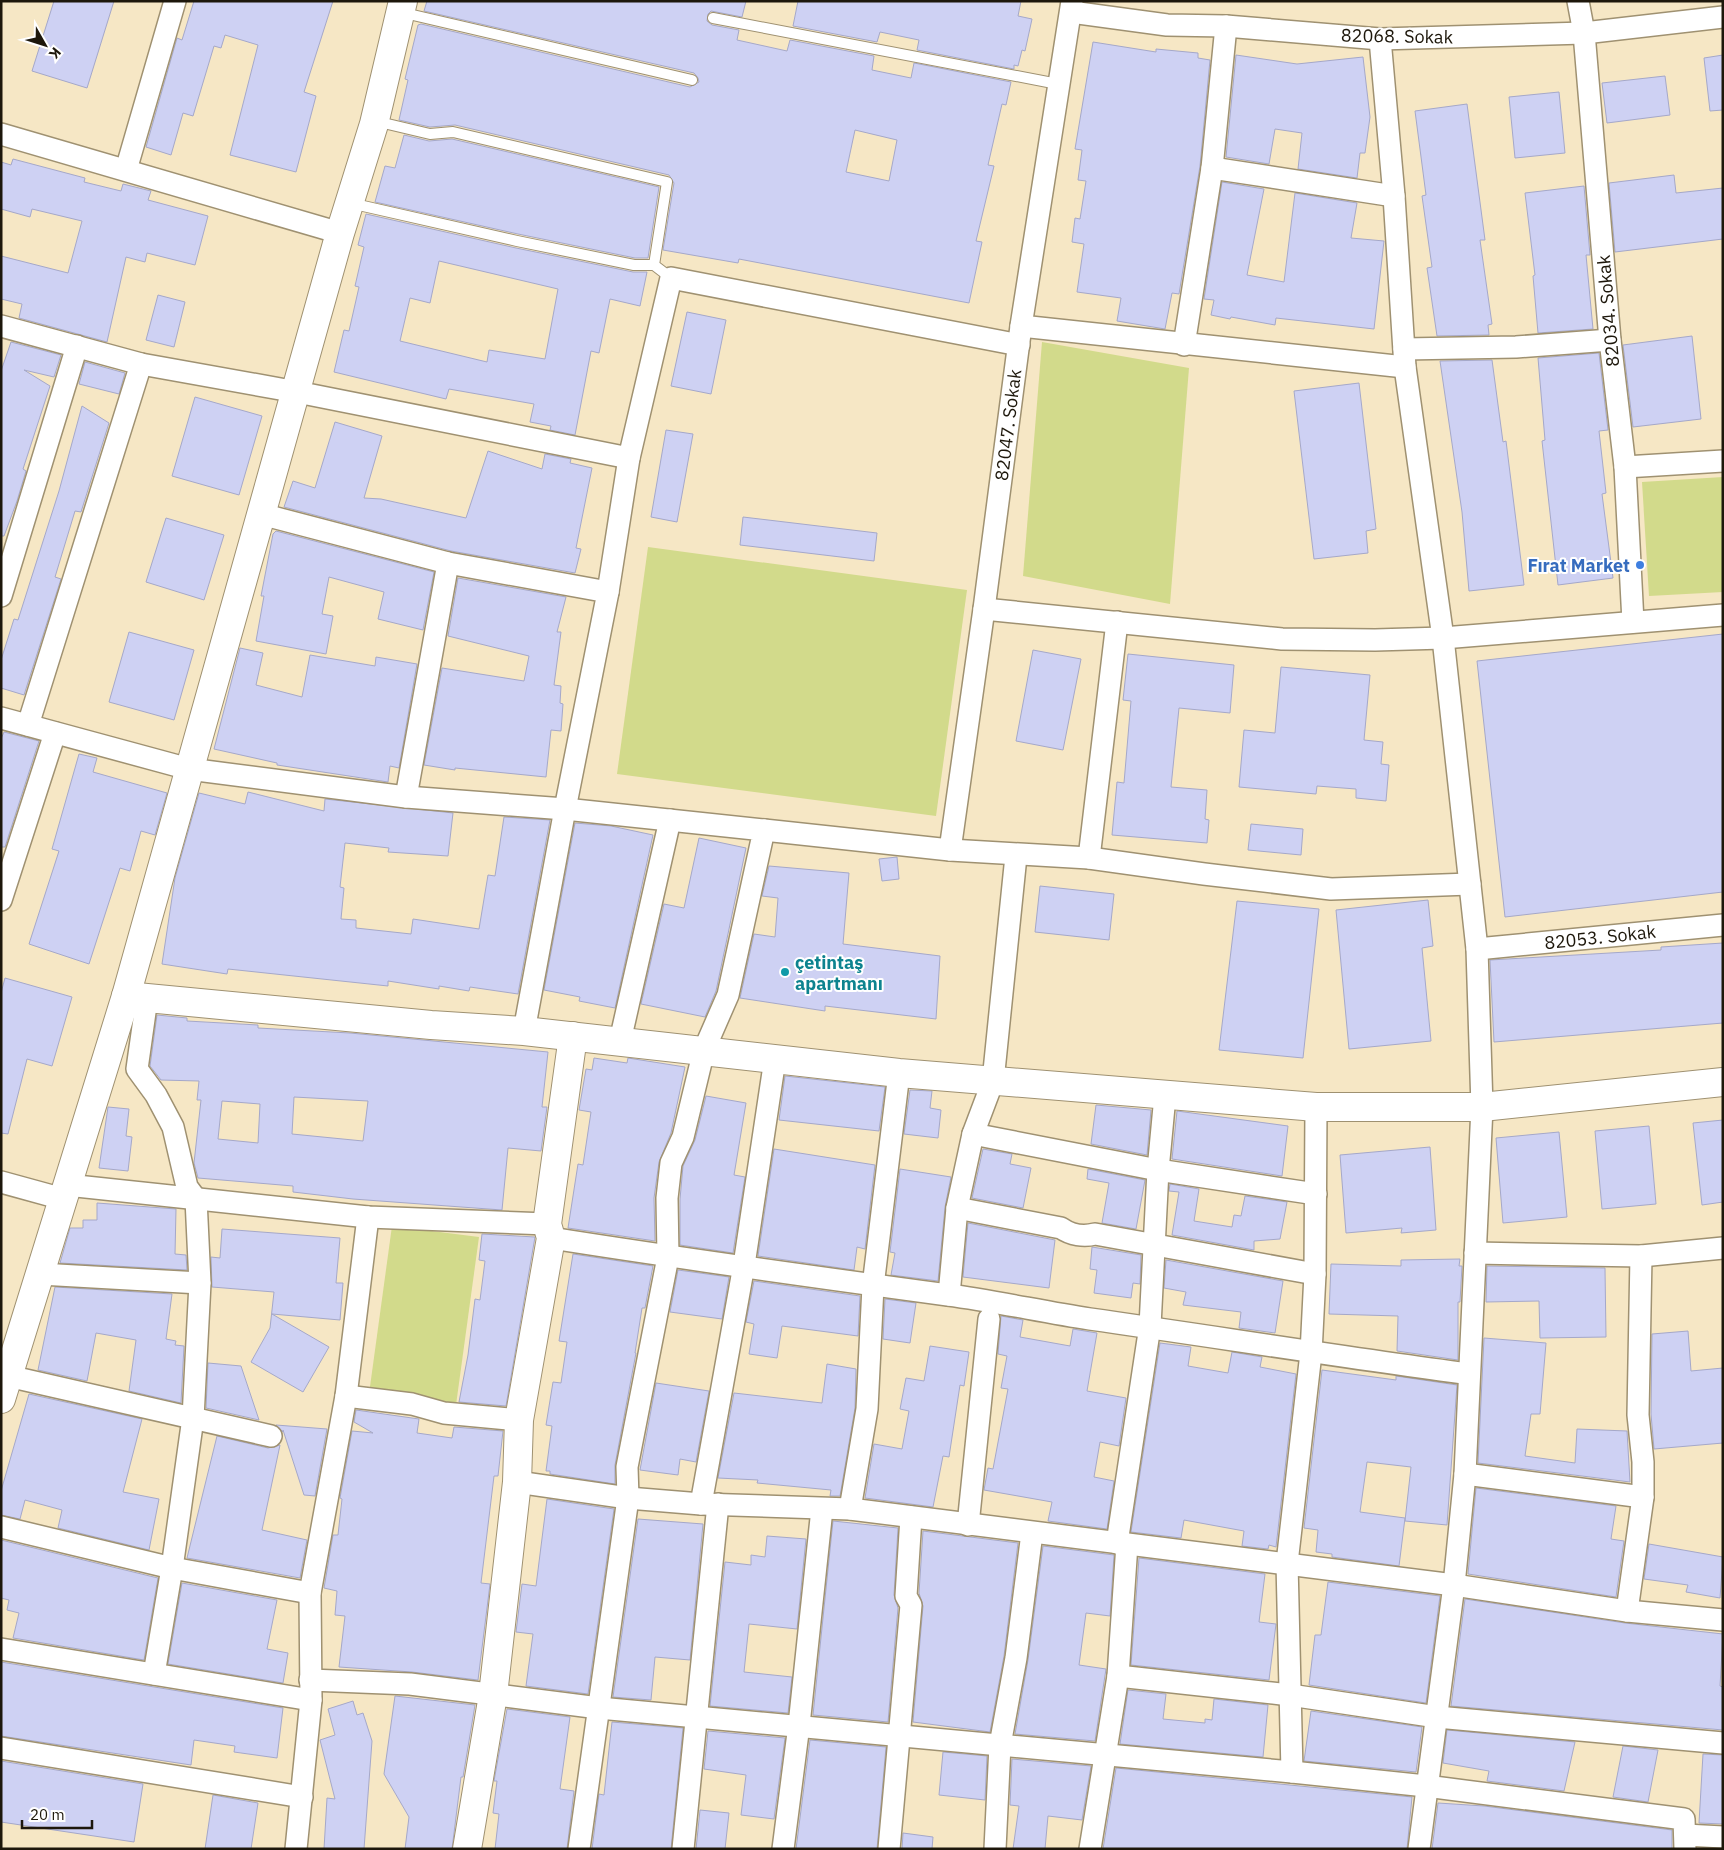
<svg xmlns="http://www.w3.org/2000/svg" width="1724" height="1850" viewBox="0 0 1724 1850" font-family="'IBM Plex Sans',sans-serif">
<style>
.green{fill:#d2da8b}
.building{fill:#ced1f3;stroke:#a5a8c9;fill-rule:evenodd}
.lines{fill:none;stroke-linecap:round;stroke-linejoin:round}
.lane-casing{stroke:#9f9171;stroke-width:12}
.street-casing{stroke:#9f9171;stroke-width:24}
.secondary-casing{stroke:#9f9171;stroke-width:30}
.lane{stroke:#fff;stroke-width:10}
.street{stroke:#fff;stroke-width:21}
.secondary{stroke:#fff;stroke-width:28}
.shop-dot{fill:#3f7fe0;stroke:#fff;stroke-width:2}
.culture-dot{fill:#0f9aa8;stroke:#fff;stroke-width:2}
.labels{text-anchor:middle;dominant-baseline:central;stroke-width:4;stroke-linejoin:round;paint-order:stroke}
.street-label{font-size:18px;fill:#1d170b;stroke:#fff}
.shop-label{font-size:18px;font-weight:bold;fill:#366cbe;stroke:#fff;text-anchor:end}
.culture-label{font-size:18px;font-weight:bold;fill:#0d838f;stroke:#fff;text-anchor:start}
</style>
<rect width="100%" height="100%" fill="#f6e7c5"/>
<g class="green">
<path d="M1042,342L1189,368L1170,604L1023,576Z"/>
<path d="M1723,477V592L1649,596L1642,482Z"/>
<path d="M648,547L967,590L936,816L617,774Z"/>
<path d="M392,1226L479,1237L456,1405L369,1394Z"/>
</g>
<g class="building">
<path d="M54,1H114L87,88L32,71Z"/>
<path d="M194,1H333L304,92L316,96L296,172L230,155L258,45L225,35L221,48L214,46L193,116L183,113L171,155L146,147L177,38L182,40Z"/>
<path d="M427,1H746L742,17L711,11L708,14L707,21L712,25L739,30L737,40L787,51L790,40L874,56L872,70L911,78L914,63L1011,82L1006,105L1002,104L988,165L994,166L976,241L982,242L969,303L739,259L738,263L663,250L674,183L669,175L455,125L430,127L399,120L408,80L405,79L418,25L421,24L690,87L699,82L698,78L694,73L424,11ZM855,130L897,140L889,181L846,172Z"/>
<path d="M798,1H1021L1018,16L1032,19L1025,51L1022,50L1018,66L1014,65V69L917,50L919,40L880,32L877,42L793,26Z"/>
<path d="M1093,42L1156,52V49L1198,53V58L1210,60L1200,166L1179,294L1172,293L1165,329L1117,321L1121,298L1077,292L1084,244L1072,242L1075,218L1080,219L1086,181L1078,180L1082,150L1075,149Z"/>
<path d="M1236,55L1297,64L1363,57L1370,117L1365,153H1360L1357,178L1298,169L1302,133L1275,129L1269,164L1226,157Z"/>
<path d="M1723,55V110L1710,111L1704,58Z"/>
<path d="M1665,76L1670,115L1607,123L1602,83Z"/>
<path d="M1559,92L1565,153L1515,158L1509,97Z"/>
<path d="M1467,104L1485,240H1480L1492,324L1488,325L1489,335L1437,336L1427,268L1432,267L1422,196L1426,195L1415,111Z"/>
<path d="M404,135L429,141L452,139L659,187L648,258H635L518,234L375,202L385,166L395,168Z"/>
<path d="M13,159L85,178L84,182L121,191L123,184L151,191L148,200L208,216L195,265L147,253L145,262L126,257L107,342L19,318L22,304L1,299V256L68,273L82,221L32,209L30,217L1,209V162L11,165Z"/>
<path d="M1674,175L1676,193L1723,188V239L1615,252L1609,183Z"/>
<path d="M1222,182L1264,189L1247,275L1284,282L1295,193L1357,203L1351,238L1384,241L1374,329L1276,318L1275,325L1231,317L1230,319L1211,315L1214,300L1204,299Z"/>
<path d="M1584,186L1590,255H1586L1593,329L1538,333L1533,276L1535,275L1525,193Z"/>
<path d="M366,214L516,248L633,272H647L640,306L610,299L599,353L591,351L575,435L550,430L551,426L530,422L534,404L449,389L446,399L334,372L344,330L349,331L359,287L355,286L364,247L358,245ZM439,261L558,289L545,359L489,350L487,362L400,341L410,298L430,303Z"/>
<path d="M158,295L185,302L174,347L146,340Z"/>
<path d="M687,312L726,320L711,394L671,386Z"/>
<path d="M1692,336L1701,419L1633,427L1623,345Z"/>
<path d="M11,342L61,355L54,377L24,370L50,386L23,469L26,471L17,501L4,536H1V371Z"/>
<path d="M1599,353L1608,430L1599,431L1606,493L1602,494L1613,578L1558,585L1542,441L1545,440L1538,358Z"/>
<path d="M1492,360L1503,442L1506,441L1524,585L1469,591L1462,512L1440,361Z"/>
<path d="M85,362L125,373L119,394L79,384Z"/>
<path d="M1359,383L1376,529L1366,531L1368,553L1314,559L1294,391Z"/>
<path d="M195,397L262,416L239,495L172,476Z"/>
<path d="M82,406L109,423L81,512L75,511L55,577L61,579L24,695L1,688V660L14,619L18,620L59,491Z"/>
<path d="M335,422L382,436L364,498L381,499L466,518L488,451L542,469L545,454L571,459L570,463L592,468L576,548L581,549L575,573L451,551L284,507L293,481L315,488Z"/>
<path d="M666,430L693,434L677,522L651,517Z"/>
<path d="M743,517L877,533L874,561L740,545Z"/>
<path d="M166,518L224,535L204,600L146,582Z"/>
<path d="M276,531L434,572L423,630L378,619L384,592L329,577L322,614L333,616L326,654L256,641L264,596H261L273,534Z"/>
<path d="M458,578L566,597L557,632H561L554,685L561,686L560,703L563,704L561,731L551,730L546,777L455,768V770L424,765L442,668L524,681L529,656L448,636Z"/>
<path d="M129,632L194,650L174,720L109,702Z"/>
<path d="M1723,634V892L1505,917L1477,661Z"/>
<path d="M240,648L263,653L256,685L302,697L310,655L375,666L376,657L417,664L399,768L390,766L388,782L277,765V763L214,749Z"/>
<path d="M1033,650L1081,659L1063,750L1016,741Z"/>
<path d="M1128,654L1234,665L1230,713L1179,708L1171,787L1207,790L1205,819L1209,820L1207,843L1112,835L1117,782L1124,783L1131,701L1123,700Z"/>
<path d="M1281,667L1370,675L1364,740L1383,742L1381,764L1389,765L1386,801L1356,798V789L1317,786L1316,794L1239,787L1244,730L1275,733Z"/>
<path d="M4,732L39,741L5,847H1V739Z"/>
<path d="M79,754L97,758L93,772L167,793L155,835L141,831L130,871L120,868L89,964L29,944L59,851L52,849Z"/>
<path d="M248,792L324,811L325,799L453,813L448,856L388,852L389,848L345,843L340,887L344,888L341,919L356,920V928L411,934L413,919L479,929L488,875L495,876L504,817L550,820L518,994L470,987L469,991L439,986V989L388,981V986L228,969L227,974L162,964L175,878L199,793L245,804Z"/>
<path d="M575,823L611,826L653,835L615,1008L579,1001L580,997L544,990Z"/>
<path d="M1251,824L1303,829L1301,855L1248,850Z"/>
<path d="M699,838L746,848L716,991L705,1017L641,1004L664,904L684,908Z"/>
<path d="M897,857L899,879L882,881L879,859Z"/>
<path d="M769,866L849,873L843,944L940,956L936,1019L825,1006V1011L740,998L754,934L775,937L778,898L762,896Z"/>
<path d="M1040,886L1114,894L1109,940L1035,932Z"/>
<path d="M1428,900L1433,946L1422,948L1431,1041L1349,1049L1336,910Z"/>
<path d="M1237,901L1319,909L1303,1058L1219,1050Z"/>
<path d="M1723,943V1023L1494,1042L1490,960L1661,950V947Z"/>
<path d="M5,978L72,997L52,1066L27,1059L8,1134L1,1133V993Z"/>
<path d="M157,1015L187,1018V1021L258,1025V1028L350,1033L548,1052L542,1107H547L541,1151L508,1148L502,1210L353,1199L293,1192V1186L198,1178L194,1163L201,1100H197L199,1081L161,1080L150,1066ZM294,1097L368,1101L363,1141L292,1134ZM222,1101L260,1104L258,1143L218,1139Z"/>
<path d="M594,1058L627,1063L628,1058L685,1067L671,1133L659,1162L654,1198L655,1241L568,1228L578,1164L583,1165L591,1112L579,1110L586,1069L592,1070Z"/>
<path d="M785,1076L885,1087L879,1131L779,1120Z"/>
<path d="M910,1090L932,1091L930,1108L941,1110L938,1138L904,1134Z"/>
<path d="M706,1096L746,1103L734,1175L745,1177L733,1253L680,1245V1199L683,1166L695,1140Z"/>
<path d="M1096,1105L1151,1110L1147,1155L1091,1144Z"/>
<path d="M108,1107L129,1109L126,1136L132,1137L128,1171L99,1168Z"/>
<path d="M1177,1111L1288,1126L1282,1176L1172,1159Z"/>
<path d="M1723,1120V1202L1702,1205L1693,1123Z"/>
<path d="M1649,1126L1656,1204L1602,1209L1595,1131Z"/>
<path d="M1559,1132L1567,1217L1503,1223L1496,1138Z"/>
<path d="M1430,1147L1436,1230L1401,1233L1402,1228L1346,1233L1340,1155Z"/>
<path d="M774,1149L875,1165L865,1249L857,1247L854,1270L758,1256Z"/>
<path d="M983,1149L1012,1154L1010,1164L1031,1168L1023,1208L972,1198Z"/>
<path d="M900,1169L951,1177L945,1207L938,1281L891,1275L895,1253L890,1252Z"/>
<path d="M1088,1169L1145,1180L1136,1229L1102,1223L1109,1183L1087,1179Z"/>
<path d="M1170,1184L1199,1189L1194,1221L1232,1227L1234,1215L1241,1216L1245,1196L1287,1202L1280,1239L1254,1241V1250L1172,1235L1179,1192L1169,1191Z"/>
<path d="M97,1203L176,1209L175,1254L186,1255L187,1270L60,1263L70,1228H83V1220H97Z"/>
<path d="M968,1223L1055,1240L1049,1288L963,1277Z"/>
<path d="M222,1229L340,1238L336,1283H343L340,1320L272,1314L329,1347L303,1392L251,1362L270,1328L274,1292L212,1287L211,1257L220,1258Z"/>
<path d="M482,1234L535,1237L506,1406L459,1402L468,1355L475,1299L480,1300L485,1261L479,1260Z"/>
<path d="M1092,1247L1141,1255L1140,1284L1133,1283L1131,1298L1094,1293L1097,1270L1090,1269Z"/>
<path d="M573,1254L653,1266L645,1308H642L635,1353H636L615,1465V1484L550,1474V1471H546L552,1426L546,1425L553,1382L561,1383L567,1342L559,1341Z"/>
<path d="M1460,1259L1459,1266H1462L1460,1302H1458V1360L1397,1351L1398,1316L1329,1314L1331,1264L1401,1266V1260Z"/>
<path d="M1166,1260L1283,1281L1275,1333L1239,1328L1241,1312L1183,1305L1186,1292L1164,1288Z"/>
<path d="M1487,1266L1605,1268L1606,1337L1540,1338L1539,1301L1486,1302Z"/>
<path d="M678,1270L729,1277L722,1319L670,1312Z"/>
<path d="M754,1281L860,1296L858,1336L782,1326L777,1358L749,1354L754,1324L746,1322Z"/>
<path d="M55,1287L172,1294L166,1339L176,1341L175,1345L184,1346L181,1403L129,1391L136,1340L96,1333L87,1381L38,1370Z"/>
<path d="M885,1299L916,1303L910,1343L883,1339Z"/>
<path d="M1001,1316L1023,1320L1020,1337L1070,1346L1073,1329L1097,1333L1087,1391L1126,1398L1119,1446L1100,1442L1094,1477L1114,1481L1107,1529L1048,1521L1052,1502L984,1490L988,1468L993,1469L1008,1389L1001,1388L1007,1356L998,1354Z"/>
<path d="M1688,1331L1691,1371L1723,1368V1443L1654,1449L1651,1414L1652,1334Z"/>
<path d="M1484,1338L1546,1343L1540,1414H1531L1525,1456L1575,1463L1577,1429L1627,1431L1630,1482L1478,1463Z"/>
<path d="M1160,1343L1191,1347L1188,1366L1228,1373L1232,1352L1262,1357L1260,1367L1296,1374L1276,1547L1269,1545L1268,1549L1242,1546L1244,1531L1184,1520L1181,1538L1131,1532Z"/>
<path d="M930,1346L969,1352L964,1386L960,1385L949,1457L943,1456L933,1507L865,1498L874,1444L902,1449L909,1411L900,1409L906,1378L924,1381Z"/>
<path d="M208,1363L241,1366L259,1420L206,1408Z"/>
<path d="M827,1364L856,1369L855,1408L840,1496H830L831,1490L757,1483L758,1480L718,1478L734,1393L822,1403Z"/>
<path d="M1322,1370L1396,1380V1376L1457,1385L1447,1525L1405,1521L1411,1467L1367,1462L1360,1512L1405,1518L1399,1566L1332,1557V1554L1316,1552L1318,1530L1304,1528Z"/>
<path d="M656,1383L709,1391L696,1462L680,1459L678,1475L640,1470Z"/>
<path d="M29,1394L142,1419L123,1492L159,1499L149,1550L58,1528L62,1510L25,1500L20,1519L1,1515V1491Z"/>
<path d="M356,1410L419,1419L417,1433L452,1438L454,1427L503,1431L498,1476H494L481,1583L490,1584L478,1680L412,1672L339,1667L345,1616L335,1615L337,1591L324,1588L333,1535H338L342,1499L340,1498L352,1431L373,1433L354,1422Z"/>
<path d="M276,1425L327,1429L315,1496L304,1495L283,1430V1432Z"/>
<path d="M217,1436L268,1448L280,1445L262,1530L307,1540L300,1578L187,1558Z"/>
<path d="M1476,1488L1616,1506L1611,1539L1624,1541L1616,1597L1468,1574Z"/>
<path d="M547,1499L614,1509L588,1694L526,1686L533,1634L516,1632L522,1584L536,1586Z"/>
<path d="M638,1519L703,1524L690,1660L655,1657L651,1700L613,1697Z"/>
<path d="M833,1521L898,1528L894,1595L898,1608L888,1722L813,1715Z"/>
<path d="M923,1531L1018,1543L1004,1656L990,1732L913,1722L923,1606L919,1593Z"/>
<path d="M767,1536L806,1539L797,1629L749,1624L744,1672L792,1677L788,1713L710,1706L725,1562L751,1565V1555L765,1557Z"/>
<path d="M1,1540L158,1578L144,1660L13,1638L19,1613L7,1610L9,1600L1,1598Z"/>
<path d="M1649,1544L1723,1557L1720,1598L1686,1592L1688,1585L1644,1579Z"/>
<path d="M1043,1546L1114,1555L1110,1616L1086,1613L1079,1665L1106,1669L1095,1741L1015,1734L1028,1660Z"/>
<path d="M1139,1558L1265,1574L1259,1622L1276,1624L1269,1680L1131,1665Z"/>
<path d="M1328,1582L1440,1596L1426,1703L1309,1685L1315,1635H1321Z"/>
<path d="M182,1583L277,1600L267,1649L288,1653L283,1683L168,1664Z"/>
<path d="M1465,1599L1625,1623L1723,1634L1720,1686L1723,1687V1730L1451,1706Z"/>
<path d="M1,1662L283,1708L277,1758L234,1752L235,1746L194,1740L191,1765L1,1736Z"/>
<path d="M1128,1690L1166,1694L1163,1719L1205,1723V1719L1212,1720L1214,1699L1268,1705L1263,1757L1120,1744Z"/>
<path d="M395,1696L475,1705L463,1777H461L452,1849H405L409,1817L384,1774Z"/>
<path d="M353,1701L357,1715L363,1713L372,1741L364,1849H324L327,1798L335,1799L320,1740L335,1735L328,1709Z"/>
<path d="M507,1709L570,1717L560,1789L574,1791L567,1849H495L499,1814L493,1813L497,1781H494Z"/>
<path d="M1311,1711L1422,1727L1416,1772L1304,1761Z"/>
<path d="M612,1722L683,1728L671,1849H592L599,1794L604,1795Z"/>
<path d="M1447,1730L1575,1742L1564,1791L1487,1781L1489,1771L1443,1763Z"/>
<path d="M708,1731L785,1738L774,1819L741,1815L746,1775L704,1769Z"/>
<path d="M810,1740L886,1747L877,1849H796Z"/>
<path d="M1623,1746L1658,1750L1648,1802L1613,1797Z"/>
<path d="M943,1752L987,1756L985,1800L939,1795Z"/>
<path d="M1703,1754L1723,1755V1824L1699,1823Z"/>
<path d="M1012,1759L1091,1766L1082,1820L1048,1816L1045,1849H1013L1019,1806L1010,1805Z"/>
<path d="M1,1761L143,1784L134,1842L1,1822Z"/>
<path d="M1116,1768L1412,1797L1407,1849H1103Z"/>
<path d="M213,1795L258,1803L251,1849H205Z"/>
<path d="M1438,1803L1484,1806L1672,1830V1849H1432Z"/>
<path d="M700,1810L729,1813L725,1849H696Z"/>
<path d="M903,1833L933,1837L932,1849H902Z"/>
</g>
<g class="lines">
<defs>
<g id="lane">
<path d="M400,12L692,80"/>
<path d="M713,18L1058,84"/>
<path d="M375,121L430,134L453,132L667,182L654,265L671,278"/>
<path d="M350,203L517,241L634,265H654"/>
</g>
<g id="street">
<path d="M1578,1L1584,33L1610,340L1625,467L1633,622"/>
<path d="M1071,12L1167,25L1226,26L1380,39L1584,33L1723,17"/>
<path d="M1380,39L1394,196L1405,367L1443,638L1477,949L1482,1107L1465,1474L1454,1585L1419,1849"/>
<path d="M1,134L340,233"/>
<path d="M1212,168L1394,196"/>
<path d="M126,170L175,1"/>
<path d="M1,326L141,364L297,392L629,458"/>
<path d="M1021,326L1405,367"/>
<path d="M1184,345L1212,168L1226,26"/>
<path d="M1404,349L1516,347L1610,340"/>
<path d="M1625,467L1723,461"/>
<path d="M261,514L448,563L608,592L565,809L524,1031"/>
<path d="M608,592L629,458L671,278L1019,345"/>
<path d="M1,596L77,346"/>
<path d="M984,609L1282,639L1375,640L1443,638L1723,615"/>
<path d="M1,718L189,769L406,797L565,809L764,830L728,995L704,1050L683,1137L671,1163L667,1198L668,1257L627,1467L628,1498L579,1849"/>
<path d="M28,725L141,364"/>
<path d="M406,797L448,563"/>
<path d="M764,830L950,850L1089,858L1204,874L1331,889L1470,884"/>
<path d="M950,850L984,609L1021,326L1072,1"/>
<path d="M1089,858L1117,622"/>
<path d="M1,900L55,733"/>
<path d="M1477,949L1723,925"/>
<path d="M147,998L137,1069L156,1095L173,1127L187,1187L196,1199L200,1283L193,1418L172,1568L154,1674"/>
<path d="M620,1041L670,820"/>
<path d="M973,1134L1158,1170L1316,1194"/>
<path d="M1,1182L63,1199"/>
<path d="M67,1185L368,1217L547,1224"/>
<path d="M957,1208L1061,1228C1071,1235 1084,1237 1095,1234L1315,1274"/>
<path d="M551,1238C683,1259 815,1277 948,1295C995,1301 1043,1312 1090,1319C1216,1337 1342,1357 1469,1374"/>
<path d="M1475,1253L1641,1256L1723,1248"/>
<path d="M40,1274L200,1283"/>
<path d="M949,1295L957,1208L973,1134L993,1081L1016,856"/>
<path d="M8,1376L271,1436"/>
<path d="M346,1396L412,1404L444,1413L519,1420"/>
<path d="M1465,1474L1643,1497"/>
<path d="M517,1482L628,1498L701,1504L850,1509L1454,1585L1627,1611L1723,1620"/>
<path d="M701,1504L744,1265L775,1059"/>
<path d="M850,1509L867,1409L873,1286L899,1073"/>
<path d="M968,1525L989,1319"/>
<path d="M1,1527L172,1568L310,1593"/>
<path d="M1117,1543L1150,1326L1158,1170L1165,1096"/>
<path d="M1627,1611L1643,1497V1462L1638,1415L1641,1256"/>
<path d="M1,1649L311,1700"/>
<path d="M1118,1676L1290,1695L1437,1717L1723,1743"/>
<path d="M310,1680L410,1684L599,1708L1292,1772L1287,1563L1311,1353L1315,1274L1316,1107"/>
<path d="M1,1748L302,1797"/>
<path d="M1292,1772L1426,1786L1684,1819L1685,1849"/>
<path d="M1685,1835L1723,1837"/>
<path d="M296,1849L311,1700L310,1593L346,1396L368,1217"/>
<path d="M683,1849L718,1504"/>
<path d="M783,1849L799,1725L822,1509"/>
<path d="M889,1849L911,1605L906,1596L911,1517"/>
<path d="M995,1849L1000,1745L1016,1658L1032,1533"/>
<path d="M1090,1849L1118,1676L1127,1544"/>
</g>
<g id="secondary">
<path d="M126,996L431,1025L524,1031L899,1073L1316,1107H1482L1723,1082"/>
<path d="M1,1399L126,996L340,233L374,124L403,1"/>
<path d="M467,1849L493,1695L517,1482L519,1420L551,1238L547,1224L573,1036"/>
</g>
</defs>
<use href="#lane" class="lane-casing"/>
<use href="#street" class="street-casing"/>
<use href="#secondary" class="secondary-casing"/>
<use href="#lane" class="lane"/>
<use href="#street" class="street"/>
<use href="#secondary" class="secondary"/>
</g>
<circle class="shop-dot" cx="1640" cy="565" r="5"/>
<circle class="culture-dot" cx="785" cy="972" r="5"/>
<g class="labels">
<g class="street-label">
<text transform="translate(1397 36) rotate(1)">82068. Sokak</text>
<text transform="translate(1608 311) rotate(-95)">82034. Sokak</text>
<text transform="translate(1008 425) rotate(-83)">82047. Sokak</text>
<text transform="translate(1600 937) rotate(-6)">82053. Sokak</text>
</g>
<g class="shop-label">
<text x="1630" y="565">Fırat Market</text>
</g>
<g class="culture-label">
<text x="795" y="962">çetintaş<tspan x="795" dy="21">apartmanı</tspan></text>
</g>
</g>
<rect width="1724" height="1850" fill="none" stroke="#1d170b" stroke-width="5"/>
<g transform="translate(45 45) rotate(129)" stroke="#ffffff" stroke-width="4" paint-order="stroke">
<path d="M0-4L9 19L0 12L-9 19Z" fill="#1d170b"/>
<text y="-8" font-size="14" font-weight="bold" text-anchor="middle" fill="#1d170b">K</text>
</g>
<path d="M22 1820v8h70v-8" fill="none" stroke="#1d170b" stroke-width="2.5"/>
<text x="30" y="1820" font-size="15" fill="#1d170b" stroke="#ffffff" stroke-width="4" paint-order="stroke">20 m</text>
</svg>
